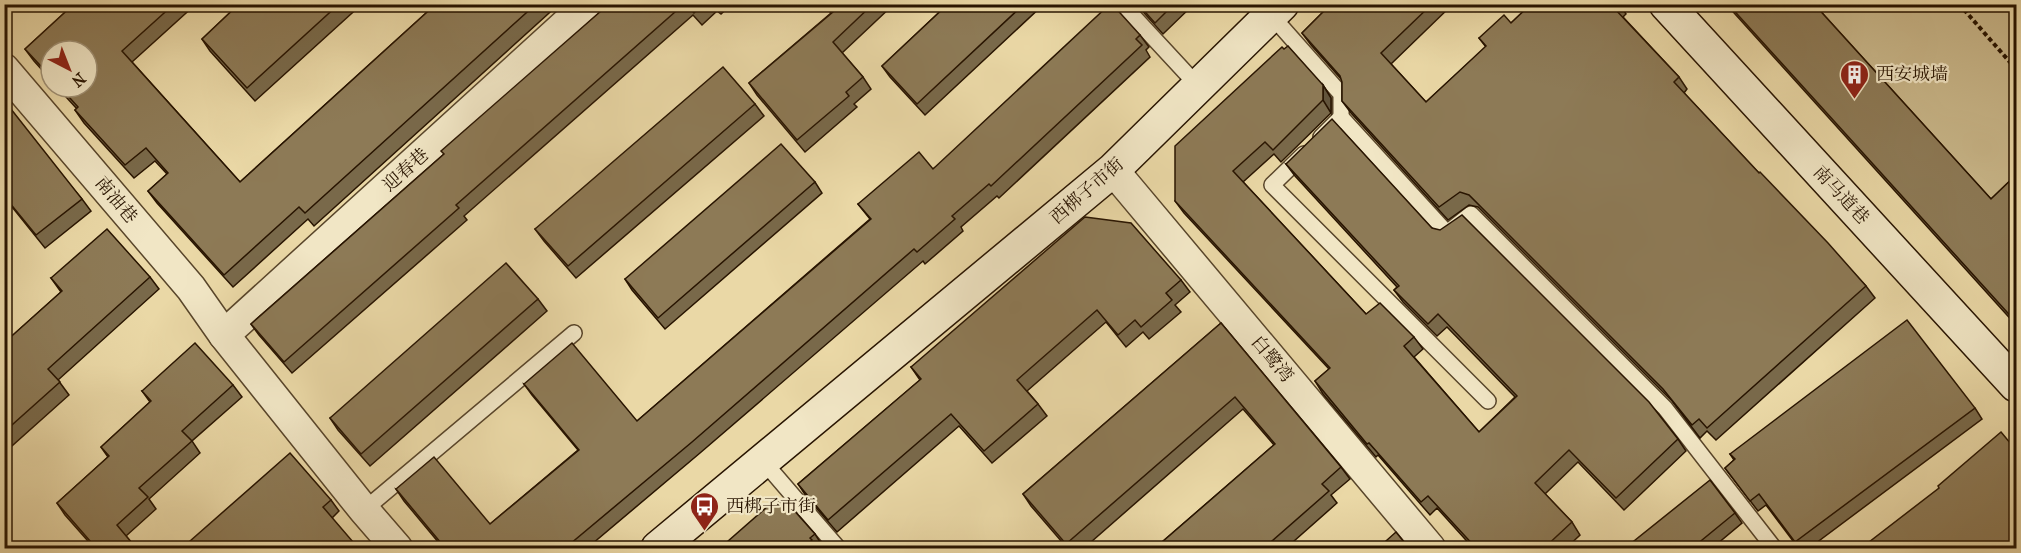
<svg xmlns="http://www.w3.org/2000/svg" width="2021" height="553" viewBox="0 0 2021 553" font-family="'IM FELL French Canon','Noto Serif SC',serif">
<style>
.green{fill:#c9b78a;stroke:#786645;stroke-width:1.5}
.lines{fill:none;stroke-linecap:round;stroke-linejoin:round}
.lane-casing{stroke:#58452a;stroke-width:18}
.street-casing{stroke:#58452a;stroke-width:33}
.secondary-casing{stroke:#281400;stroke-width:36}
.path{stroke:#281400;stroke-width:4;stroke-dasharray:4.5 3;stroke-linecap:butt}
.lane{stroke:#f1e6c5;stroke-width:15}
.street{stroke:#f1e6c5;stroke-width:30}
.secondary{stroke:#f1e6c5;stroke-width:33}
.wall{fill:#79694a;stroke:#281400;stroke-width:1.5}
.shaded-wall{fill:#63553c;stroke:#281400;stroke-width:1.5}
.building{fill:#8d7a56;stroke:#281400;stroke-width:1.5}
.labels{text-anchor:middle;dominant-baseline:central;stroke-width:4.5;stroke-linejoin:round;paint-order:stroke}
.poi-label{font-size:18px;fill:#281400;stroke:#f1e6c5;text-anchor:start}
.street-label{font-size:18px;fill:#281400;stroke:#f1e6c5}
</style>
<rect width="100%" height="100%" fill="#ead8a6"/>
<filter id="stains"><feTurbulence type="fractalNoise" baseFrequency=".00333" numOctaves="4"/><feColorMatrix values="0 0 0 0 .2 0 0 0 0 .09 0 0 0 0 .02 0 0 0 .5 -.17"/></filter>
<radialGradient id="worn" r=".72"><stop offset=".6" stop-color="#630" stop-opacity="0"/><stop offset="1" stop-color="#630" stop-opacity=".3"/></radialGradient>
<path class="green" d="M1811,5H2016V196L1999,211Z"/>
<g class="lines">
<defs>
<g id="lane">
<path d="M1122,4L1198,86"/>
<path d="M1271,15L1341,94V117"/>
<path d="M1321,137L1341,117L1447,233L1471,214L1665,408L1774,548"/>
<path d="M1304,154L1272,185L1488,401"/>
<path d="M763,461L838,548"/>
<path d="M364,510L574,333"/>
</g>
<g id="street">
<path d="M4,69L191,288L224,335L364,510L397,548"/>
<path d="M1113,170L1430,548"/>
<path d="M224,335L588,4"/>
</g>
<g id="secondary">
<path d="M1666,4L2016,385"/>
<path d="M658,548L1113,170L1282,4"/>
</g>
</defs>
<use href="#lane" class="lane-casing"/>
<use href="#street" class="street-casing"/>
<use href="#secondary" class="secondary-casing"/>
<path class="path" d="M1959,4L2016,69"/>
<use href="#lane" class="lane"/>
<use href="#street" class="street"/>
<use href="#secondary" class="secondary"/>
</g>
<g class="wall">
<path d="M74,4H196L132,62L240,182L436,4H559L314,226L308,219L233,287L157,203L148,191L167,174L155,161L134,178L84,123L75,110L77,109L57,87H87L51,51V80L34,61L25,49Z"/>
<path d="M239,4H362L255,101L210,51L202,39Z"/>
<path d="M609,4H732L721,14L717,11L702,25L693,15L464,216L467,220L292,373L259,335L251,324L444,154Z"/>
<path d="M823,4H894L842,53L863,77L871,89L854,104L857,107L805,152L757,95L749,83L831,13Z"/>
<path d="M948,4H1044L925,115L890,77L882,66Z"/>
<path d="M1136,4H1194L1163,34Z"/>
<path d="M1331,4H1453L1391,64L1426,102L1486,47L1479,38L1511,23L1531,4H1620L1626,14L1623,17L1679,77L1687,89L1684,93L1759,173L1866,286L1875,298L1716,440L1707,431L1700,438L1672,401L1478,207L1469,205L1448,220L1351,113L1342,101V80L1311,45L1302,33Z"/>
<path d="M1726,4H1814L1991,199L2016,175V325Z"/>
<path d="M1140,35L1149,47L1146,50L1150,57L999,198L997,196L961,227L963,231L925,264L923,261L700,453L586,549H444L404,501L396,489L490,524L578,450L532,395L524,384L637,421L870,219L858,204L933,169Z"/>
<path d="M1323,85L1331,98V113L1281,162L1274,154L1243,182L1366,314L1414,337L1423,349L1414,357L1479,432L1515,397L1447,327L1437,336L1403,302L1394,290L1397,287L1295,176L1286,164L1432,228L1678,439L1686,451L1624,510L1578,462L1545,494L1572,522L1580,535L1565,549H1474L1437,508L1430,515L1378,455L1376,457L1323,394L1315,381L1329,369L1184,213L1175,201Z"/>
<path d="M755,104L764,116L576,278L544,241L535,229Z"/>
<path d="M4,107L82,199L91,211L45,248L4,197Z"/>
<path d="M815,182L822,193L665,329L632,290L625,279Z"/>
<path d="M150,277L159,289L58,380L69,395L4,453V343L61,292L51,278Z"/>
<path d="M1181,280L1190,292L1175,305L1181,312L1149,339L1143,332L1126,347L1106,322L1027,391L1038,404L1047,416L992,463L959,426L837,532L806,496L798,484L920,380L911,367Z"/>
<path d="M538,299L547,311L370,466L338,430L330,418Z"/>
<path d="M1221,323L1341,467L1350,479L1331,495L1337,503L1285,549H1154L1274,445L1243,409L1083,549H1068L1031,506L1023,494Z"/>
<path d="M233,385L242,397L192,441L200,453L149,499L156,509L126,536L137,549H95L65,515L57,503L108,457L101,447L150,402L142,391Z"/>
<path d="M1975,408L1982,419L1808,549H1799L1766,505L1758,511L1725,468L1734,460L1730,454Z"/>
<path d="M331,500L339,511L332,518L181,549Z"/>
<path d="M779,503L815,534L822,545L818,549H719Z"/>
<path d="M1735,513L1742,523L1711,549H1624Z"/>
</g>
<path class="shaded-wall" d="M1323,85L1331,98V113L1323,100Z"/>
<g class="building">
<path d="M74,4H174L122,51L240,182L436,4H536L305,213L299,207L224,275L148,191L168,173L146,148L125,165L75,110L78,107L60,87H87V51H51V77L25,49Z"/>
<path d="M239,4H339L247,88L202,39Z"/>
<path d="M609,4H684L456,205L459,208L284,362L251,324L444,154L441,151Z"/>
<path d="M686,4H703L694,13Z"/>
<path d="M826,4H873L833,42L863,77L846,92L849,96L797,140L749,83L833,12Z"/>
<path d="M948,4H1024L917,104L882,66Z"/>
<path d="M1110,4H1112L1140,35L1136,39L1142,45L991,186L989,184L952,216L955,219L917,252L914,249L692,442L564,549H446L396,489L434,457L490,524L579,450L524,384L572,343L637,421L871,219L858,204L919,152L933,169Z"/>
<path d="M1138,4H1174L1155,23Z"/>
<path d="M1331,4H1432L1381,53L1426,102L1486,46L1479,38L1504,15L1511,23L1531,4H1615L1613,7L1679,77L1674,82L1759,173L1760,172L1828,243L1866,286L1707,428L1699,419L1692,425L1663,389L1469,195L1460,192L1439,207L1342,101V82L1340,76L1302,33Z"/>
<path d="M1728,4H1814L1991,199L2016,175V322Z"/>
<path d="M1288,46L1323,85V100L1273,150L1265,142L1233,171L1366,314L1380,303L1414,337L1404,346L1479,432L1517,396L1438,314L1428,324L1394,290L1399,286L1286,164L1332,119L1432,228L1440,230L1462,215L1649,402L1678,439L1616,498L1569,450L1535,483L1572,522L1543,549H1477L1428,496L1421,502L1369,443L1367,444L1315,381L1330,368L1175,201V146L1282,47L1284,49Z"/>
<path d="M723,67L755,104L568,266L535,229Z"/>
<path d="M7,104L82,199L36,235L4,196V107Z"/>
<path d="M781,144L815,182L658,318L625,279Z"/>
<path d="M1085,217L1131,223L1181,280L1166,293L1172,300L1141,327L1135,320L1118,335L1097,310L1017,380L1038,404L984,451L951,414L828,520L798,484L921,379L911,367Z"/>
<path d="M107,229L150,277L48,369L60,382L4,432V343L62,291L51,278Z"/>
<path d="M506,263L538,299L361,454L330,418Z"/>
<path d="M1907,320L1975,408L1795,542L1759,494L1750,501L1725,468L1735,459L1730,454Z"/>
<path d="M1221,323L1341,467L1322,484L1329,491L1263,549H1154L1275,444L1235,397L1066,544L1023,494Z"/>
<path d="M195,343L233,385L182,431L192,441L139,488L148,497L117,525L137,549H97L57,503L109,456L101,447L151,401L142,391Z"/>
<path d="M2001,432L2016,450V549H1860L1939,488L1938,486Z"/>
<path d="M290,453L331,500L323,507L359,549H181Z"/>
<path d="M1710,480L1735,513L1691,549H1624Z"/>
<path d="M776,499L779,503L784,499L815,534L810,538L812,540L802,549H719Z"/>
<path d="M1396,532L1408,547L1411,549H1377Z"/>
</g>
<defs>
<symbol id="building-pin" viewBox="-11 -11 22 30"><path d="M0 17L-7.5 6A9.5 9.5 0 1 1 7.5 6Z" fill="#8f2418" stroke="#f1e6c5"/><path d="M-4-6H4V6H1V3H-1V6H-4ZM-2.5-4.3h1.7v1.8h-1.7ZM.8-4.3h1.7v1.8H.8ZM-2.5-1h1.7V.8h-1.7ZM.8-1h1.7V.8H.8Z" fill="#fff"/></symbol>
<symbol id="bus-pin" viewBox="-11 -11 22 30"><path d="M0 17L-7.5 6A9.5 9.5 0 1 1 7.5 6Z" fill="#8f2418" stroke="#f1e6c5"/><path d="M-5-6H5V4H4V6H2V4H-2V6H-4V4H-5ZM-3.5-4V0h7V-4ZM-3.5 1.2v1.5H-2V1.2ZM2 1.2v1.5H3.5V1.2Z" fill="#fff"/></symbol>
</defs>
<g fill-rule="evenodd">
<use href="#building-pin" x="1838" y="58" width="33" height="45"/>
<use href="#bus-pin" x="688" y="490" width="33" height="45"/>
</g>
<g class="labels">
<g class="poi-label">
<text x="1876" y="74">西安城墙</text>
<text x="726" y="506">西梆子市街</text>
</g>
<g class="street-label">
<text transform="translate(406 170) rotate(-42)">迎春巷</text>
<text transform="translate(1087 191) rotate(-41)">西梆子市街</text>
<text transform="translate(1841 195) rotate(47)">南马道巷</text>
<text transform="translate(116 200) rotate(50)">南油巷</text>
<text transform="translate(1272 359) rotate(50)">白鹭湾</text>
</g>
</g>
<rect width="2021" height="553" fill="none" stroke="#ead8a6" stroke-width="24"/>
<rect x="6" y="6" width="2009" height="541" fill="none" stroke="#281400" stroke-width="3"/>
<rect x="12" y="12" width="1997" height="529" fill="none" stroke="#281400" stroke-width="1.5"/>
<g transform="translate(69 69) rotate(138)"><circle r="28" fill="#f1e6c5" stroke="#a19276" stroke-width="1.5"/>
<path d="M0-4.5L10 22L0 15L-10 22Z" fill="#8f2418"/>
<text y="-9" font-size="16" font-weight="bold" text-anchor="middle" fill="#281400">N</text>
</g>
<rect width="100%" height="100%" filter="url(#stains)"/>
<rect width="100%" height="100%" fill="url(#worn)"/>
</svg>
